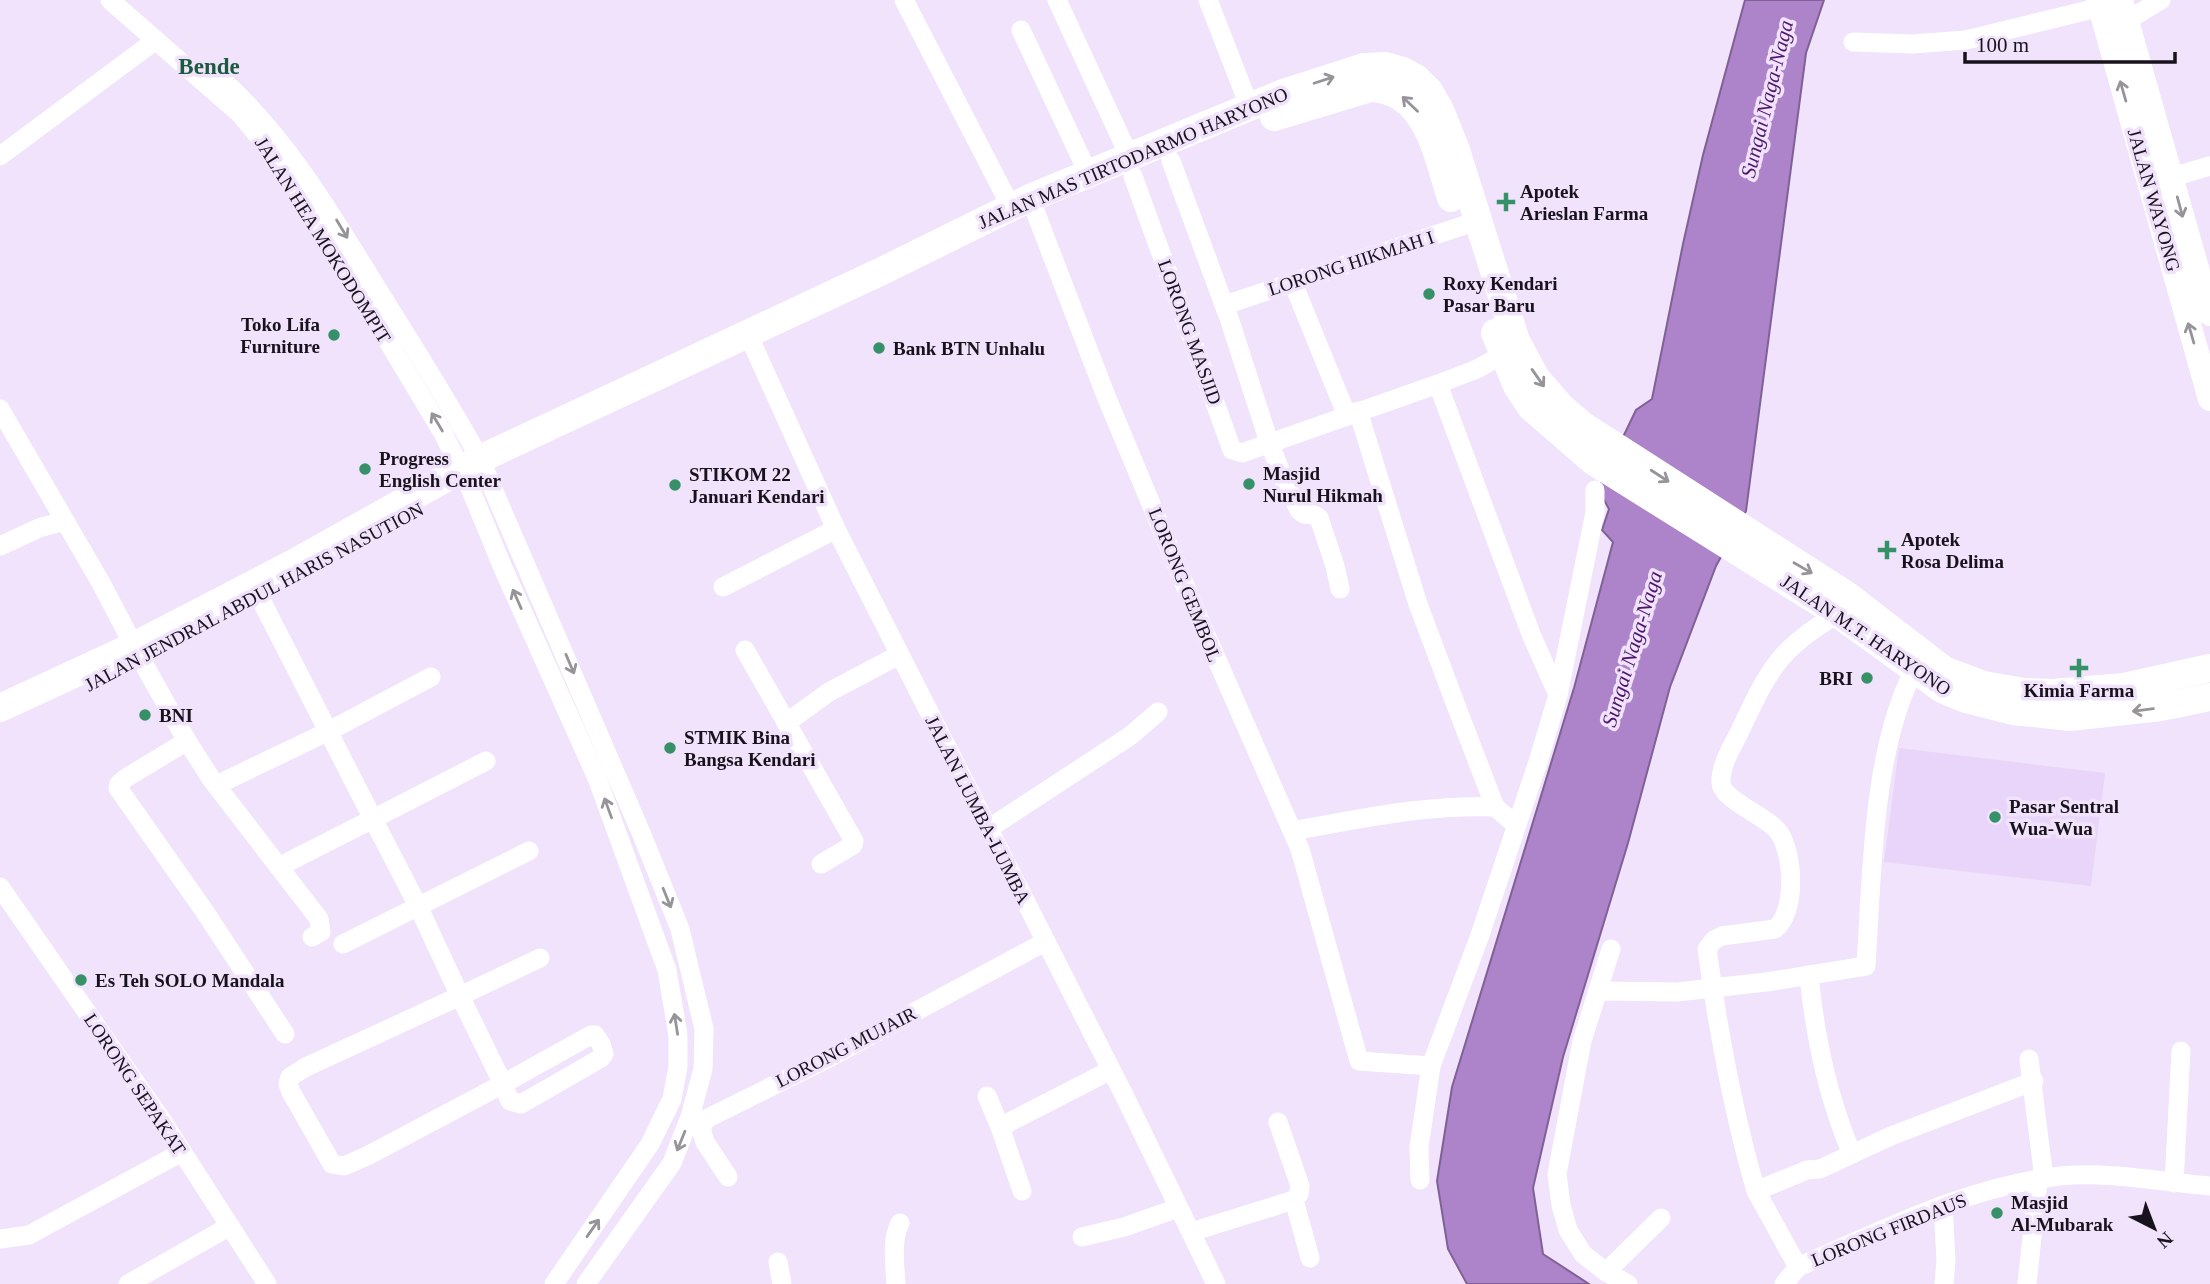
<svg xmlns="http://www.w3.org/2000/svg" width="2210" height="1284" viewBox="0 0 2210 1284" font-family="'Times New Roman',serif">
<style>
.built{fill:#e9d5f9}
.water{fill:#ad83ca;stroke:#806196;stroke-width:2}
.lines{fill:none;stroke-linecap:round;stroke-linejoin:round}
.minor{stroke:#fff;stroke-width:19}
.major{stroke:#fff;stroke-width:24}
.highway{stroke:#fff;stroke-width:28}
.oneway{stroke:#979499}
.poi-dot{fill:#369168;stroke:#f0e3fb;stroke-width:2.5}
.labels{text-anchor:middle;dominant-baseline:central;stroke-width:7;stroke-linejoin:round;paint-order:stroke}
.street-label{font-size:19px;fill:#18121c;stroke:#f0e3fb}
.poi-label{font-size:19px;font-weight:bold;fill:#18121c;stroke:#f0e3fb;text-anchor:start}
.water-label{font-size:21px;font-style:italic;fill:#4e166c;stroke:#f0e3fb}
.quarter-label{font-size:23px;font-weight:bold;fill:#1b5a3e;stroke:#f0e3fb}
</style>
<rect width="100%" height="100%" fill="#f0e3fb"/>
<path class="built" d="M1899,748L2105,773L2091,886L1884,862Z"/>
<path class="water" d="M1745,0H1824L1806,53L1746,511L1716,566L1670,687L1628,843L1563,1057L1533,1188L1543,1254L1589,1284H1467L1448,1249L1437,1181L1452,1087L1574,688L1613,542L1602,530L1609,509L1598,489L1636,410L1652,399L1683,244L1703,155Z"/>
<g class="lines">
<g class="minor">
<path d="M110,0L239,113L270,150L320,228L443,433L468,483L503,568L597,778L667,970L678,1035V1067L672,1099L650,1144L554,1284"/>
<path d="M904,0L1011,207"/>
<path d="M1057,0L1130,158"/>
<path d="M1208,0L1250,108"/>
<path d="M2128,20L2161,0"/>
<path d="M1021,30L1089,175"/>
<path d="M1853,42L1912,44L1966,40L2101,7"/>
<path d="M216,74C284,134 328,209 375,285C411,343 447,399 480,459L642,835L680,929L704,1029L703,1069L690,1117L672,1163L586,1284"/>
<path d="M0,156L156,40"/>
<path d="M1171,161L1230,321L1269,442L1284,480L1299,510L1304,514L1314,515L1319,518L1335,566L1340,589"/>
<path d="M1133,176L1232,450L1242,453L1438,384L1477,369L1502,355"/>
<path d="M2172,177L2210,166"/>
<path d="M1030,198L1106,396L1199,619L1300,849L1359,1061L1431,1066"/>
<path d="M1293,283L1347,416"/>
<path d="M1225,305L1477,221"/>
<path d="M747,332L836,529L1126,1099L1216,1284"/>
<path d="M1438,384L1531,634L1558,695"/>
<path d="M0,409L101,583L134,646"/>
<path d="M1358,411L1418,604L1457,708L1495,807L1516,825"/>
<path d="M0,546L39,528L64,521"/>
<path d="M723,587L836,529"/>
<path d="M260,598L373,819L288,862"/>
<path d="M1838,614C1777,649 1768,672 1739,733C1732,747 1720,766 1721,783C1722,800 1766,816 1777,830C1794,850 1797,912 1775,929L1722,936L1714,940L1707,949C1718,1030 1733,1112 1756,1191L1807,1170L1820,1169L1891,1136L2034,1081"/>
<path d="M745,650L854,841L853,845L821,864"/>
<path d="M142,661L187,741L212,780L319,919L321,932L312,937"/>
<path d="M786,723L829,692L899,655"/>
<path d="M187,741L126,778L119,784L118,788L205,912L285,1034"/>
<path d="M486,761L373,819L418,906L460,996L540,958"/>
<path d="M225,781L327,732L431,677"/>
<path d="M988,829L1130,736L1158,712"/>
<path d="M1292,831C1360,819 1426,804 1495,807"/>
<path d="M0,887L163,1122L267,1284"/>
<path d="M343,944L529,851"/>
<path d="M1611,949L1582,1041L1557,1174L1561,1205L1568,1230L1583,1254L1606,1272L1628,1284"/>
<path d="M1809,975C1815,1038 1827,1096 1852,1154"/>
<path d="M1598,991L1677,992L1766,982L1866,966C1872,874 1872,752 1914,670"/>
<path d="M460,996L503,1084L367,1156L344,1166L332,1164L291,1092L288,1084L290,1077L306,1067Z"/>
<path d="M591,1035H595L601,1044L604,1054L601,1058L521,1104L510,1101L503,1084Z"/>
<path d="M2029,1059L2044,1179"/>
<path d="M987,1096L1000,1127"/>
<path d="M1278,1122L1300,1186L1299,1194L1294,1200"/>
<path d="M728,1177L705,1142L701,1129L706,1119L829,1058L1045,942"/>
<path d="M1420,1180L1419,1147L1431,1066L1479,938L1538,762L1558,695L1595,512V490"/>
<path d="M2174,1183L2181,1051"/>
<path d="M1022,1191L1000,1127L1111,1070"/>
<path d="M1756,1191L1798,1267"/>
<path d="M1943,1205L1946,1261L1944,1284"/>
<path d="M1191,1232L1294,1200L1310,1258"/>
<path d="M1082,1237L1124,1227L1178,1208"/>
<path d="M0,1239L29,1235L182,1152"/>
<path d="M778,1262L782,1284"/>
<path d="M1606,1272L1661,1218"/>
<path d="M128,1284L230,1226"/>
<path d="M896,1284C895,1265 891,1241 900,1223"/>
<path d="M1784,1284L1798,1267C1882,1231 1968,1186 2060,1176C2110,1171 2161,1182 2210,1186"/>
<path d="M2027,1284L2038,1180"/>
</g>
<g class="major">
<path d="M2098,0L2210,399"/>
<path d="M2121,0L2210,314"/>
</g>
<g class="highway">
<path d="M1274,117L1370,88C1427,89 1437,155 1451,198"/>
<path d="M1495,333L1517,386L1531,407L1593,461L1838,614L1942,689L1966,699L2013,711L2070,717L2161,707L2210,697"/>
<path d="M0,708L134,646L292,564L480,459L882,271L1030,198L1283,93L1364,67L1385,66L1403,71L1416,78L1429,91L1440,110L1456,150L1516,341L1536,378L1561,407L1582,425L1848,596L1944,670L1984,685L2024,692L2053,693L2124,687L2210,668"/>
</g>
</g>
<defs><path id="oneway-shaft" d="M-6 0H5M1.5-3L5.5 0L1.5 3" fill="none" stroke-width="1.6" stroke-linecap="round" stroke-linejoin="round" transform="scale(1.75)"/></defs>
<g class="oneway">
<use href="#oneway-shaft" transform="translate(1324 80) rotate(-18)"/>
<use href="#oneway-shaft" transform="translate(2123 91) rotate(-106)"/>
<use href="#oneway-shaft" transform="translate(1410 104) rotate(-136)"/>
<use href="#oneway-shaft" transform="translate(2180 207) rotate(75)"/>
<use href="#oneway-shaft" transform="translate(342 229) rotate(59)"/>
<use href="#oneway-shaft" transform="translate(2191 333) rotate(-106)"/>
<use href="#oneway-shaft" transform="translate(1538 378) rotate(55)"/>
<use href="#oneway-shaft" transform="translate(437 422) rotate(-121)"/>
<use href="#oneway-shaft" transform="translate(1660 476) rotate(33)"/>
<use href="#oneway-shaft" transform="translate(1803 568) rotate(30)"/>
<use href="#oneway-shaft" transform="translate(517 599) rotate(-114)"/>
<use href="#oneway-shaft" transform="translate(570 664) rotate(67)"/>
<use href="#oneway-shaft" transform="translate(2143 710) rotate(173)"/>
<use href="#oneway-shaft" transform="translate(608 808) rotate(-110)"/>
<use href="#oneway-shaft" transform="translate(667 898) rotate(68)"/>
<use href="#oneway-shaft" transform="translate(676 1024) rotate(-99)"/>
<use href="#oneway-shaft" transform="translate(681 1141) rotate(112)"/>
<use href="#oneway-shaft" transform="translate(593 1228) rotate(-55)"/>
</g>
<g class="poi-dot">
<path d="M1502.5 191.5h7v7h7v7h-7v7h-7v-7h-7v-7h7z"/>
<circle cx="1429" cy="294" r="7"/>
<circle cx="334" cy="335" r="7"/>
<circle cx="879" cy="348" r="7"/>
<circle cx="365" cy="469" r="7"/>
<circle cx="1249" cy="484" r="7"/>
<circle cx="675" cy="485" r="7"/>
<path d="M1883.5 539.5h7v7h7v7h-7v7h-7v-7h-7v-7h7z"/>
<path d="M2075.5 657.5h7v7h7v7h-7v7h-7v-7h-7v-7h7z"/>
<circle cx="1867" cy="678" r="7"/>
<circle cx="145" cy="715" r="7"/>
<circle cx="670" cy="748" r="7"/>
<circle cx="1995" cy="817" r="7"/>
<circle cx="81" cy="980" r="7"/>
<circle cx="1997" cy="1213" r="7"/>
</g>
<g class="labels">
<g class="street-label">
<text transform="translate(1133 158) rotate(-23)">JALAN MAS TIRTODARMO HARYONO</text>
<text transform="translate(2154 200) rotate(74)">JALAN WAYONG</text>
<text transform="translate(323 240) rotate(58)">JALAN HEA MOKODOMPIT</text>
<text transform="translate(1351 263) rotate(-18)">LORONG HIKMAH I</text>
<text transform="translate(1190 332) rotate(70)">LORONG MASJID</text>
<text transform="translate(1185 585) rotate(68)">LORONG GEMBOL</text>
<text transform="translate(254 597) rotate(-28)">JALAN JENDRAL ABDUL HARIS NASUTION</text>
<text transform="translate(1866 635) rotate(34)">JALAN M.T. HARYONO</text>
<text transform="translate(978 810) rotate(63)">JALAN LUMBA-LUMBA</text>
<text transform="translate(846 1047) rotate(-27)">LORONG MUJAIR</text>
<text transform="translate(135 1084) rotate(56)">LORONG SEPAKAT</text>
<text transform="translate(1889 1230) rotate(-22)">LORONG FIRDAUS</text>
</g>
<g class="poi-label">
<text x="1520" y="191">Apotek<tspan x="1520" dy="22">Arieslan Farma</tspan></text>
<text x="1443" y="283">Roxy Kendari<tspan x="1443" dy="22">Pasar Baru</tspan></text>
<text x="320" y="324" text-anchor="end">Toko Lifa<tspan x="320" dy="22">Furniture</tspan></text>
<text x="893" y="348">Bank BTN Unhalu</text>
<text x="379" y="458">Progress<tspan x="379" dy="22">English Center</tspan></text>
<text x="1263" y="473">Masjid<tspan x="1263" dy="22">Nurul Hikmah</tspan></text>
<text x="689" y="474">STIKOM 22<tspan x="689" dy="22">Januari Kendari</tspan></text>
<text x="1901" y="539">Apotek<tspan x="1901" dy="22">Rosa Delima</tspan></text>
<text x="1853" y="678" text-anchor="end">BRI</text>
<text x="2079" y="690" text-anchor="middle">Kimia Farma</text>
<text x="159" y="715">BNI</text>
<text x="684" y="737">STMIK Bina<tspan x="684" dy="22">Bangsa Kendari</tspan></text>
<text x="2009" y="806">Pasar Sentral<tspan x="2009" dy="22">Wua-Wua</tspan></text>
<text x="95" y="980">Es Teh SOLO Mandala</text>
<text x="2011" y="1202">Masjid<tspan x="2011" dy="22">Al-Mubarak</tspan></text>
</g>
<g class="water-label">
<text transform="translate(1767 99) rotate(-76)">Sungai Naga-Naga</text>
<text transform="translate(1632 649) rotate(-73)">Sungai Naga-Naga</text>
</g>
<g class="quarter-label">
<text x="209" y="66">Bende</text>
</g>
</g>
<g transform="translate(2154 1228) rotate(138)" stroke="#f0e3fb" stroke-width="5" paint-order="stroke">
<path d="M0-5L12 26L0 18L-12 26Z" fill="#18121c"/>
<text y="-10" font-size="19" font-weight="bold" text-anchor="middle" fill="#18121c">N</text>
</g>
<path d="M1965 52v10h210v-10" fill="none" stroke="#18121c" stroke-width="3.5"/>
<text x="1976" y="52" font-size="21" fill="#18121c" stroke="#f0e3fb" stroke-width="5" paint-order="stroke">100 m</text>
</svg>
